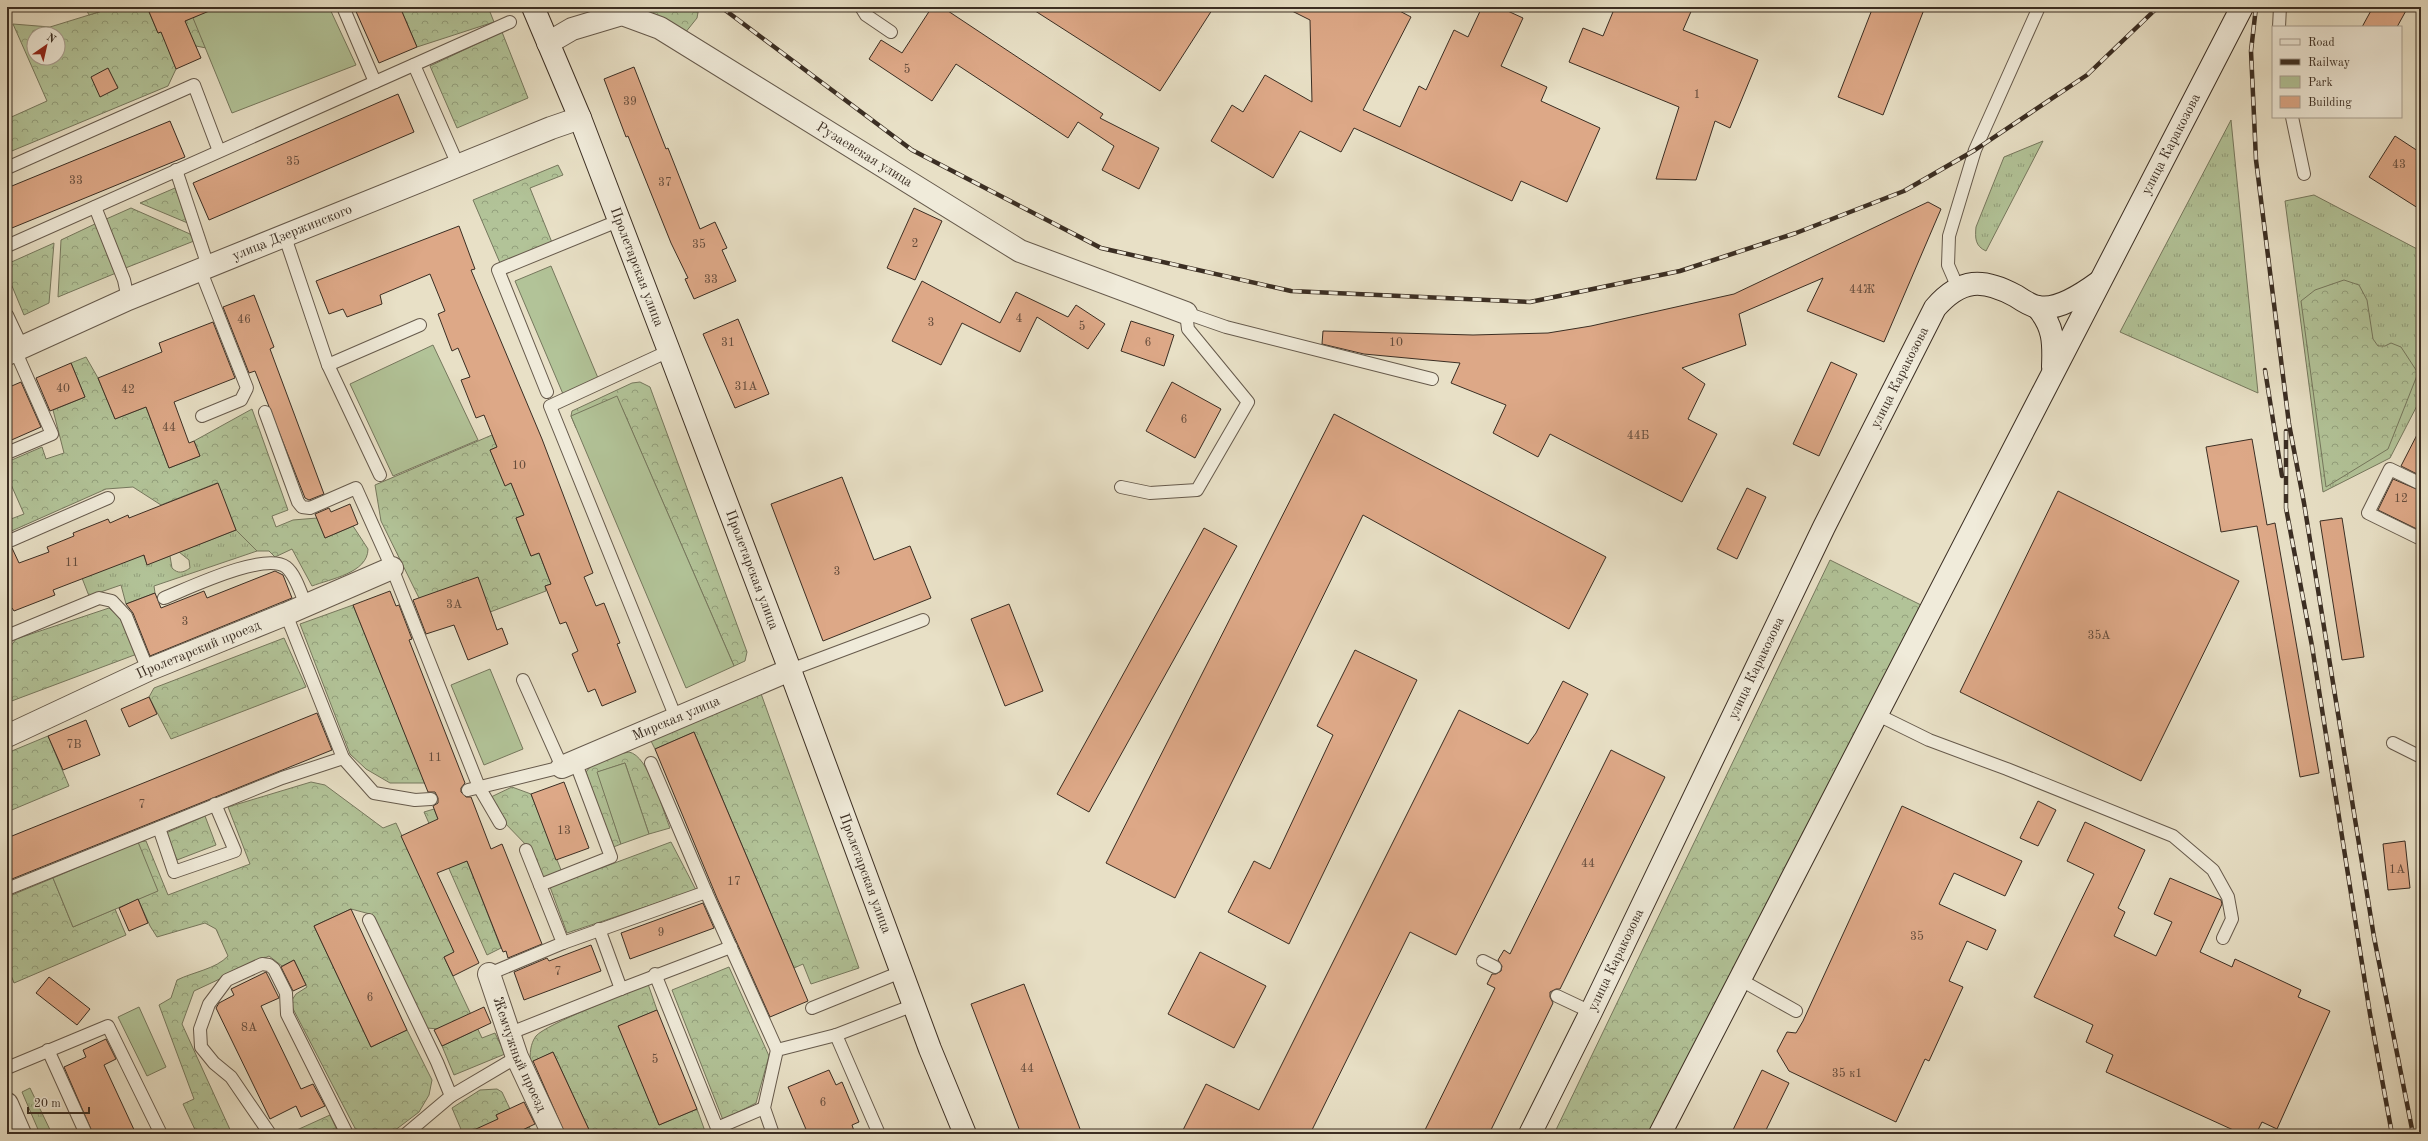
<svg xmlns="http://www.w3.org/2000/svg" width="2428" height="1141" viewBox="0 0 2428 1141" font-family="'Old Standard TT',serif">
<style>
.grass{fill:url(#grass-tufts);stroke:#76785e}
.forest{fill:url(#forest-crowns);stroke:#76785e;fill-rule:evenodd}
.park{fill:#b2c398;stroke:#76785e}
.building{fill:#dda887;stroke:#3b2e23}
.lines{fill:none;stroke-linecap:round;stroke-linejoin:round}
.service-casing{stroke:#665a4c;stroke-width:14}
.minor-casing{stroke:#665a4c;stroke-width:24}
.secondary-casing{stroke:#3b2e23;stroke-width:24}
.service{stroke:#f0ebda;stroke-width:12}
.minor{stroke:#f0ebda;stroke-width:22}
.secondary{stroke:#f0ebda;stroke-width:22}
.rail-casing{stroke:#3b2e23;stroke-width:4.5}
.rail{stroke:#f0ebda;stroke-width:3;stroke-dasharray:9;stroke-linecap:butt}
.labels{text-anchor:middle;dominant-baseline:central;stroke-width:4;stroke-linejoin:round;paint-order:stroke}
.number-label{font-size:12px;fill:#644c3c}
.street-label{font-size:14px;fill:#3b2e23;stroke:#f0ebda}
</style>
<defs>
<pattern id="grass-tufts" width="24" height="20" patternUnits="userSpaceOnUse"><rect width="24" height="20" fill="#b2c398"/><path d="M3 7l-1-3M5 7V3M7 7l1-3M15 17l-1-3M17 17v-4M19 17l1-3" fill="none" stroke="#929f7c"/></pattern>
<pattern id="forest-crowns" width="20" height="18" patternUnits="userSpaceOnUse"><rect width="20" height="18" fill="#b2c398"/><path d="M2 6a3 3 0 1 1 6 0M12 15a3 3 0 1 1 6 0" fill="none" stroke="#929f7c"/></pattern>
</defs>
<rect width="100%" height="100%" fill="#e8e0c6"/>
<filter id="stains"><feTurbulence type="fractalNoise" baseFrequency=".005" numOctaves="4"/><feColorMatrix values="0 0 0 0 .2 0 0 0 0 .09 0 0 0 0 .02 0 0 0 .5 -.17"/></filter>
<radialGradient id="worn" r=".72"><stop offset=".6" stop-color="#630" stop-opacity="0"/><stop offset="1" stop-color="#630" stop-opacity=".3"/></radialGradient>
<g class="grass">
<path d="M2231,120L2258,393L2120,332Z"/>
<path d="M2043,141L1986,251C1975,246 1975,238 1976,227L2004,157Z"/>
<path d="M2314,195L2421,251V398L2390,458L2323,492L2285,201Z"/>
<path d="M236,530L257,551L154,586L155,593L126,604L121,585L89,596L82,578L142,551L147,564L170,556L172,568C178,574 183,573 190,568L189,560L179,552Z"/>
<path d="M30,1088L52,1134H40L22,1092Z"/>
</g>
<g class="forest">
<path d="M115,7H147L158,33L192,18L188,7H258L227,52L196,46L176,69L168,86L7,153V119L47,101L13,24L50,27ZM34,34H58V58H34Z"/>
<path d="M400,7H488L494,22L417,47Z"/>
<path d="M635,7H699L697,18L685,33L634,15Z"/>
<path d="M502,32L528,98L457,128L430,66Z"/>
<path d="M558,165L563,175L530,188L553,245L500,263L473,200Z"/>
<path d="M175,188L190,224L140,203Z"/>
<path d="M131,208L190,234L194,241L123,269L104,220Z"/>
<path d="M97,223L116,273L58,297L61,240Z"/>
<path d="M54,243L49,303L24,315L7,274V264Z"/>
<path d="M2344,280L2359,285L2367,300L2373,339L2378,346H2385L2391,343L2401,347L2418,373L2388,449L2326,487L2301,301L2315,290Z"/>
<path d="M86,357L98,378L115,419L146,407L169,468L200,456L194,441L252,409L288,510L272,516L276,527L293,520L317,518L325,538L353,526L368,549C368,573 330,579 312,586L292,549L275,557L269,551H257L236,530L217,483L161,505L133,487L106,489L7,533V509L11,519L24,514L9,480L7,481V462L42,447L46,459L64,453L53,410L85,397L71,363Z"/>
<path d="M640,382L650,387L747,652L745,661L734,666L622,408L576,428L571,416L572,411L632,383Z"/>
<path d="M492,435L497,447L490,450L505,485L511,483L524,515L516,518L531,556L539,553L551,584L545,586L546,591L490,612L419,598L381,521L375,485Z"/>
<path d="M1830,560L1921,605L1654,1134H1554Z"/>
<path d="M353,605L425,783H390L366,769L350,754L300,624Z"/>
<path d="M109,608L119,616L137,654L9,702L7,651L16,639Z"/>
<path d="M284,638L306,687L171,739L149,697L154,688Z"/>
<path d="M759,688L859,968L811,984L803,964L794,968L694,732L655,749L650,739Z"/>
<path d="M48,736L69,786L7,812V753Z"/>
<path d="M629,752C649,756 662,809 670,828L649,834L625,763L598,772L621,844L611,848L586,772C593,760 615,755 629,752Z"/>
<path d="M311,782L325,785L383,828L396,823L455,952L444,957L482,1038L495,1033L505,1054L454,1075L442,1046L472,1032L427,1028L370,914L351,909L314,926L371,1047L407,1030L432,1080L429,1095L419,1112L390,1134H358L290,1003L296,994L307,987L294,960L282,966L269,956L194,991L182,1024L232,1134H197L183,1104L194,1099L159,1005L171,998L177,980C193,972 216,969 228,956L216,929L205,923L157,937L150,926L138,899L150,894L138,842L146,841L168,895L250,864L228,807Z"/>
<path d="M512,787L531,794L561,870L540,879L529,848L502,820L491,797Z"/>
<path d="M434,809L456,865L467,861L501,948L487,955L424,812Z"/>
<path d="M205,816L216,845L177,860L166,833Z"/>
<path d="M671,842L696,890L567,933L550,887Z"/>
<path d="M53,878L73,927L115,909L126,935L14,983L7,965V897Z"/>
<path d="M729,967L769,1056L756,1103L723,1120L672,990Z"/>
<path d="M648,984L657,1010L619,1026L659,1125L697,1109L706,1134H591L553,1052L530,1063C530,1054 530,1044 536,1036C546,1024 628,993 648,984Z"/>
<path d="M497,1089L502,1092L510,1109L496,1115L505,1134H477L475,1129L463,1134L452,1108L480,1090Z"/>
<path d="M330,1115L339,1134H288Z"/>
<path d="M529,1127L534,1134H514Z"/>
</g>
<g class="park">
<path d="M85,7H115L89,15Z"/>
<path d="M214,7H329L356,65L232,113L193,18Z"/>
<path d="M551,266L598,378L563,394L515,281Z"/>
<path d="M433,345L478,440L393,476L350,384Z"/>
<path d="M617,396L734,666L686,688L571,416Z"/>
<path d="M490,669L523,749L484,765L451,685Z"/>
<path d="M625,763L649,834L621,844L597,772Z"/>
<path d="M138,842L158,891L73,927L53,878Z"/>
<path d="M139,1007L166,1067L147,1076L118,1017Z"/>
</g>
<g class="building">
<path d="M147,7H219L185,21L201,58L176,69L161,32L158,33Z"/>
<path d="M354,7H400L417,47L379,63Z"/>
<path d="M932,7H942L1103,114L1100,118L1159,148L1139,189L1102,170L1114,146L1078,122L1068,138L956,64L932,101L869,59L881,40L902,53Z"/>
<path d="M1029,7H1214L1160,91Z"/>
<path d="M1284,7H1392L1411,17L1363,110L1400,127L1419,86L1426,90L1454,30L1468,37L1482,7H1499L1523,18L1501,66L1547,87L1541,101L1600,128L1567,202L1521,181L1512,201L1354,128L1341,152L1300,131L1273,178L1211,141L1232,105L1243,112L1265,75L1312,102L1310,20Z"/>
<path d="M1615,7H1693L1683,30L1758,60L1730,128L1715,121L1696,180L1656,179L1679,107L1569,62L1583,28L1603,36Z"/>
<path d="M1873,7H1925L1883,115L1838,97Z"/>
<path d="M2373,7H2408L2397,27H2362Z"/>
<path d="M634,67L666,149L668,148L700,229L715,222L727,248L722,250L736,281L694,299L685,279L688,278L671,243L628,136L626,137L604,79Z"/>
<path d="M108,68L118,88L100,97L91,77Z"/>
<path d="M398,94L414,132L209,220L193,183Z"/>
<path d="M170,121L185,157L7,230V188Z"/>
<path d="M2395,136L2421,153V210L2369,177Z"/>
<path d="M1928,202L1941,209L1884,342L1807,311L1823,278L1739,314L1746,345L1682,368L1705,384L1688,419L1717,434L1682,502L1550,434L1538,457L1493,433L1506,405L1451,383L1460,363L1364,354L1322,344L1323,331L1473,335L1548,333L1591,326L1734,294Z"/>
<path d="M914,208L942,221L915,280L887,268Z"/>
<path d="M459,226L475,269L471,270L542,439L593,573L584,577L596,606L604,603L620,643L617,644L636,692L602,706L595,689L588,692L572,654L578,651L566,622L560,624L545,586L551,584L539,553L531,556L516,518L524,515L511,483L505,486L490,450L497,447L484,415L476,418L461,380L470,377L458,348L452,351L438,314L445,311L430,274L380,295L382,304L347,317L343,309L329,314L316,281Z"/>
<path d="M922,281L1000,323L1016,292L1068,317L1076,305L1105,324L1088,349L1037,317L1020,352L962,323L941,365L892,341Z"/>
<path d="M254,295L274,347L270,349L324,494L309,500L305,498L255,371L249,373L223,307Z"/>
<path d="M738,319L769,394L735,408L703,334Z"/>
<path d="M1131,321L1174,335L1164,366L1121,351Z"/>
<path d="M213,322L235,378L174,402L189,443L194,441L200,456L169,468L146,407L115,419L98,378L162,352L159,343Z"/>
<path d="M1831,362L1857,374L1819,456L1793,444Z"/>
<path d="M71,363L85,397L50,411L36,378Z"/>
<path d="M21,382L41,427L7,442V388Z"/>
<path d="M1172,382L1221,409L1195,458L1146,431Z"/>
<path d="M1334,414L1606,557L1569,629L1363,515L1175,898L1106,863Z"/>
<path d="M2421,427V476L2401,466Z"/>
<path d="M2252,439L2267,525L2275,523L2319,773L2300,777L2257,526L2221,532L2206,447Z"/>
<path d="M842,477L874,560L910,546L931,598L823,641L771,504Z"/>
<path d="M2393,479L2421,491V531L2378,510Z"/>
<path d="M218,483L236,530L147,565L144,555L53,590L55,595L14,611L12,608L7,610V549L12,548L19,563L49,552L47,547L74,536L73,533L108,519L110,523L128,515L129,518Z"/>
<path d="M1747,488L1766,497L1737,559L1717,549Z"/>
<path d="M2058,491L2239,581L2141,781L1960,692Z"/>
<path d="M350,504L358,524L325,538L315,514L329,508L331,512Z"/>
<path d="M2342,518L2364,657L2342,660L2320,521Z"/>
<path d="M1204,528L1237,546L1089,812L1057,794Z"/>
<path d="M275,571L283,575L292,598L150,656L133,613L126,604L155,593L161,608L204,591L207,598Z"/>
<path d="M478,577L497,630L502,628L508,644L468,660L454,625L426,634L413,600Z"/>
<path d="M390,591L396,606L399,605L412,639L409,640L465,783L461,788V792L466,797H471L491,849L502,844L542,944L508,958L506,951L503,952L467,861L437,873L479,963L453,976L444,957L454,952L401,836L438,819L433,806L438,803V798L435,792H428L353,605Z"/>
<path d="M1009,604L1043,691L1005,706L971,619Z"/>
<path d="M1355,650L1417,680L1289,944L1228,912L1254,861L1270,869L1333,735L1317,726Z"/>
<path d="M1563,681L1588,694L1456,955L1410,932L1310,1134H1181L1206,1084L1259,1110L1459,710L1528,744L1536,733Z"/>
<path d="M149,697L157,714L129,727L121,709Z"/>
<path d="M317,713L332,750L7,881V838Z"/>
<path d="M86,720L100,755L63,770L48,736Z"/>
<path d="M694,732L808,1001L770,1017L717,898L655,749Z"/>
<path d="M1611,750L1665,777L1560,989H1556L1550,992V997L1553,1003L1489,1134H1423L1495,988L1487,984L1492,974H1496L1501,971L1502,966L1498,960L1504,950L1510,954Z"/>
<path d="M564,782L589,848L556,860L531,794Z"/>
<path d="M2038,801L2056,810L2038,846L2020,838Z"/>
<path d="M1902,806L2022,861L2005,896L1954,873L1939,904L1996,930L1987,950L1967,941L1949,981L1963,987L1929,1061L1925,1059L1896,1122L1789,1071L1777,1051L1787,1032L1796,1033L1803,1021Z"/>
<path d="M2085,822L2145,850L2118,908L2125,912L2114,936L2156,956L2172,922L2154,914L2170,878L2221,900L2222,904L2200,952L2232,967L2235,959L2301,990L2298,997L2330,1011L2277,1129L2262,1122L2256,1134H2242L2106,1072L2113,1055L2086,1042L2093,1025L2034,997L2094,874L2067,861Z"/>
<path d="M2405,841L2410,888L2388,890L2383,844Z"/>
<path d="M138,899L148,923L129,931L119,908Z"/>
<path d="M703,903L714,928L630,959L621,933Z"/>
<path d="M351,909L407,1030L371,1047L314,926Z"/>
<path d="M591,945L601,971L524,1000L514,972L547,958L549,961Z"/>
<path d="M1200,952L1266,986L1234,1048L1168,1014Z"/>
<path d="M294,960L306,985L293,991L281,967Z"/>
<path d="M266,972L279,998L261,1006L301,1089L313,1084L325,1106L301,1117L296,1106L270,1119L216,1008L219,1003L234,995L231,989Z"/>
<path d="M49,977L90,1009L77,1025L36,993Z"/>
<path d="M1024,984L1082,1134H1021L971,1004Z"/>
<path d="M484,1007L491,1023L442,1046L434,1030Z"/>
<path d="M657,1010L697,1109L659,1125L618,1026Z"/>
<path d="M106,1039L116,1059L104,1065L136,1134H93L64,1067L86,1057L83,1050Z"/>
<path d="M553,1052L591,1134H565L533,1061Z"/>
<path d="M829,1070L836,1085L842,1082L859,1122L852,1125L855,1134H808L788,1087Z"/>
<path d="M1762,1070L1789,1083L1764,1134H1731Z"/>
<path d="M524,1102L535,1124L514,1134H465L498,1119L496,1115Z"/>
</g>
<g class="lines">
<defs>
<g id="service">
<path d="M343,7L375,82"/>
<path d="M861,7L866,15L891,32"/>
<path d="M2279,27L2280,7"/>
<path d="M414,65L458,165"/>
<path d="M2292,117L2304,174"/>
<path d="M7,168L194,85L219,151"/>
<path d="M176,170L208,266"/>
<path d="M95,207L124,280L128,299"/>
<path d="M285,237L328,365L420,325"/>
<path d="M7,246L510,22"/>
<path d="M200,269L247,388L241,400L202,416"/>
<path d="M1958,288L1948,265L1949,236L1975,150L2039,7"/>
<path d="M7,315L22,347"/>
<path d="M669,351L550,406L676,718"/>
<path d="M328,365L380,475"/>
<path d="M547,392L498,270L618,221"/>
<path d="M265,412L298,502L302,507L310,508L356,488L392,568L479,787L500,823"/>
<path d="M7,453L52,434L15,350"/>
<path d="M2421,484L2390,469L2368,513L2421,539"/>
<path d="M1121,487L1150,493L1197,490L1248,402L1188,329L1186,313L1226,327L1432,379"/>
<path d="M7,542L108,498"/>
<path d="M164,598C187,589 265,551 286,567C296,575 301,594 306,605"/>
<path d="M286,614L343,758"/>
<path d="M7,636L99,598L112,601L126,616L148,670"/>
<path d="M790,670L923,620"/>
<path d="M1876,714L1929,740L2007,769L2173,836L2213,870L2228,897L2232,919L2223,938"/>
<path d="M2393,743L2421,757"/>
<path d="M651,763L706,892L777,1050"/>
<path d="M468,790L562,767L523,680"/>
<path d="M159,828L174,872L235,851L215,804"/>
<path d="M540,885L611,857L575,761"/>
<path d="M7,889L282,778L343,758L374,793L415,800L431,799"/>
<path d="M369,920L437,1062L451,1096"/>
<path d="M599,929L621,989L731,947"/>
<path d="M563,943L706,892"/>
<path d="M1483,961L1495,967"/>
<path d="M489,974L563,943L526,850"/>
<path d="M655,974L717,1128L764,1108"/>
<path d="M1739,979L1796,1011"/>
<path d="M1557,996L1591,1012"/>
<path d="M812,1008L901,972"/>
<path d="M508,1034L621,989"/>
<path d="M836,1035L879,1134"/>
<path d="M48,1050L86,1134"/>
<path d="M7,1068L108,1026L161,1134"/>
<path d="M270,1134L231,1077L214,1063L201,1047L200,1029L209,1004L227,980L262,964L269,965L274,969L286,993L287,1014L347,1134"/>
<path d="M406,1134L451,1096L517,1057"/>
<path d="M773,1134L764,1108L777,1050L836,1035L914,1005"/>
</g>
<g id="minor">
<path id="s1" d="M548,43L572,29L622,14L660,28L1020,251L1186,313"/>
<path id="s2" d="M7,354L128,299L551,128L580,118"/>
<path id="s3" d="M7,736L148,670L286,614L392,568"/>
<path id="s4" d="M562,767L790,670"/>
<path id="s5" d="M489,974L517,1057L553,1134"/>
<path d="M7,1104L20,1134"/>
</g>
<g id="secondary">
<path id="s6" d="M533,7L580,118L669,351L790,670L930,1049L965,1134"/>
<path d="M2037,307C2054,326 2054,343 2053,367"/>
<path id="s7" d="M1530,1134L1591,1012L1824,527L1935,308C1961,278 1983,278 2016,296C2022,300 2031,306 2038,307C2058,311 2084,293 2099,282"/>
<path id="s8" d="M1660,1134L2242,7"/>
</g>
</defs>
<use href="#service" class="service-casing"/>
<use href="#minor" class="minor-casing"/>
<use href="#secondary" class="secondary-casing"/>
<use href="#service" class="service"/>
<use href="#minor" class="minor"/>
<use href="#secondary" class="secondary"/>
<defs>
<g id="rail">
<path d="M721,7L912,150L1101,248L1291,291L1530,302L1680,271L1796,233L1904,191L1975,150L2087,75L2158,7"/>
<path d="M2256,7L2251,51L2256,160L2289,424L2304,503L2374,937L2413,1134"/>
<path d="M2265,370L2282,476"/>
<path d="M2286,431V508L2312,646L2370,1014L2392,1134"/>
</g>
</defs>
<use href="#rail" class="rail-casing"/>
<use href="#rail" class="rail"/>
</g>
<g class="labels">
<g class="number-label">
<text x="907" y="70">5</text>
<text x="1697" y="95">1</text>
<text x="630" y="102">39</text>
<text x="293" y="162">35</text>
<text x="2399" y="165">43</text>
<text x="76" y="181">33</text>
<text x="665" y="183">37</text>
<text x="915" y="244">2</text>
<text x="699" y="245">35</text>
<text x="711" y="280">33</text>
<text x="1862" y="290">44Ж</text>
<text x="1019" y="319">4</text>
<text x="244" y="320">46</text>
<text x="931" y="323">3</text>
<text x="1082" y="327">5</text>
<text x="728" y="343">31</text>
<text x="1148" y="343">6</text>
<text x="1396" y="343">10</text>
<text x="746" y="387">31А</text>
<text x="63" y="389">40</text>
<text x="128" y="390">42</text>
<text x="1184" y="420">6</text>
<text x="169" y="428">44</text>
<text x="1638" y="436">44Б</text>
<text x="519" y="466">10</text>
<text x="2401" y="499">12</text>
<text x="72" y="563">11</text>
<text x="837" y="572">3</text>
<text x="454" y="605">3А</text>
<text x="185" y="622">3</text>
<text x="2099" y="636">35А</text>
<text x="74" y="745">7В</text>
<text x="435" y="758">11</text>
<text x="142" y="805">7</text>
<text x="564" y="831">13</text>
<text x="1588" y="864">44</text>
<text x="2397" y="870">1А</text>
<text x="734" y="882">17</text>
<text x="661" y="933">9</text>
<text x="1917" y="937">35</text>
<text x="558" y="972">7</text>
<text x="370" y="998">6</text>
<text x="249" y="1028">8А</text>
<text x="655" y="1060">5</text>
<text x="1027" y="1069">44</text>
<text x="1847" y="1074">35 к1</text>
<text x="823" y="1103">6</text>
</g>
<g class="street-label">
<text stroke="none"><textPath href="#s8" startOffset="1114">улица Каракозова</textPath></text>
<text stroke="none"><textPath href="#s1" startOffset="361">Рузаевская улица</textPath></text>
<text stroke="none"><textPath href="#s2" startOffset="310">улица Дзержинского</textPath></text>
<text stroke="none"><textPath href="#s6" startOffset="280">Пролетарская улица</textPath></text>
<text stroke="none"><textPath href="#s7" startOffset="842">улица Каракозова</textPath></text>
<text stroke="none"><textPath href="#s6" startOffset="604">Пролетарская улица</textPath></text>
<text stroke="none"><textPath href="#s3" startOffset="210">Пролетарский проезд</textPath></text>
<text stroke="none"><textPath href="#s7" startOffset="518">улица Каракозова</textPath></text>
<text stroke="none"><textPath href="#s4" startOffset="124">Мирская улица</textPath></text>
<text stroke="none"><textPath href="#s6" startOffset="928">Пролетарская улица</textPath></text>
<text stroke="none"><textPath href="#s7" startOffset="194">улица Каракозова</textPath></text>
<text stroke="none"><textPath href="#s5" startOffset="86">Жемчужный проезд</textPath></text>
</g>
</g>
<rect width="2428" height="1141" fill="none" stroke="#e8e0c6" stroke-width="24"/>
<rect x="8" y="8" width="2412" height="1125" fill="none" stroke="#3b2e23" stroke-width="2"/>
<rect x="12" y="12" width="2404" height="1117" fill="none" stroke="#3b2e23"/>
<rect x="2272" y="26" width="130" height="92" fill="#f0ebda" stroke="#a89f91"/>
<rect x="2280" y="39" width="20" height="6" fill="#f0ebda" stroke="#a89f91"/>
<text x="2308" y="46" font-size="12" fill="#3b2e23">Road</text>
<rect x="2280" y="59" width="20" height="6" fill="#3b2e23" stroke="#a89f91"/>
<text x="2308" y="66" font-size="12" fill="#3b2e23">Railway</text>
<rect x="2280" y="76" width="20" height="12" fill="#b2c398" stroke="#a89f91"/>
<text x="2308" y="86" font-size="12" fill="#3b2e23">Park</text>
<rect x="2280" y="96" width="20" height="12" fill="#dda887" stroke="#a89f91"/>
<text x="2308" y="106" font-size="12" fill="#3b2e23">Building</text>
<g transform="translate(46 46) rotate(34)"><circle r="19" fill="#f0ebda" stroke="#a89f91"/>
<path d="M0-3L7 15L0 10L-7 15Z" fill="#8f2418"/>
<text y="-6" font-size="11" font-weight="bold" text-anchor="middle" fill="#3b2e23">N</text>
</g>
<path d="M28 1107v6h61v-6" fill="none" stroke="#3b2e23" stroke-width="2"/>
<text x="34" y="1107" font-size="12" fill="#3b2e23" stroke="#f0ebda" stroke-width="3" paint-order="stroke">20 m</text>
<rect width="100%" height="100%" filter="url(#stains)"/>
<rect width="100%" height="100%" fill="url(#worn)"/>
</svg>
